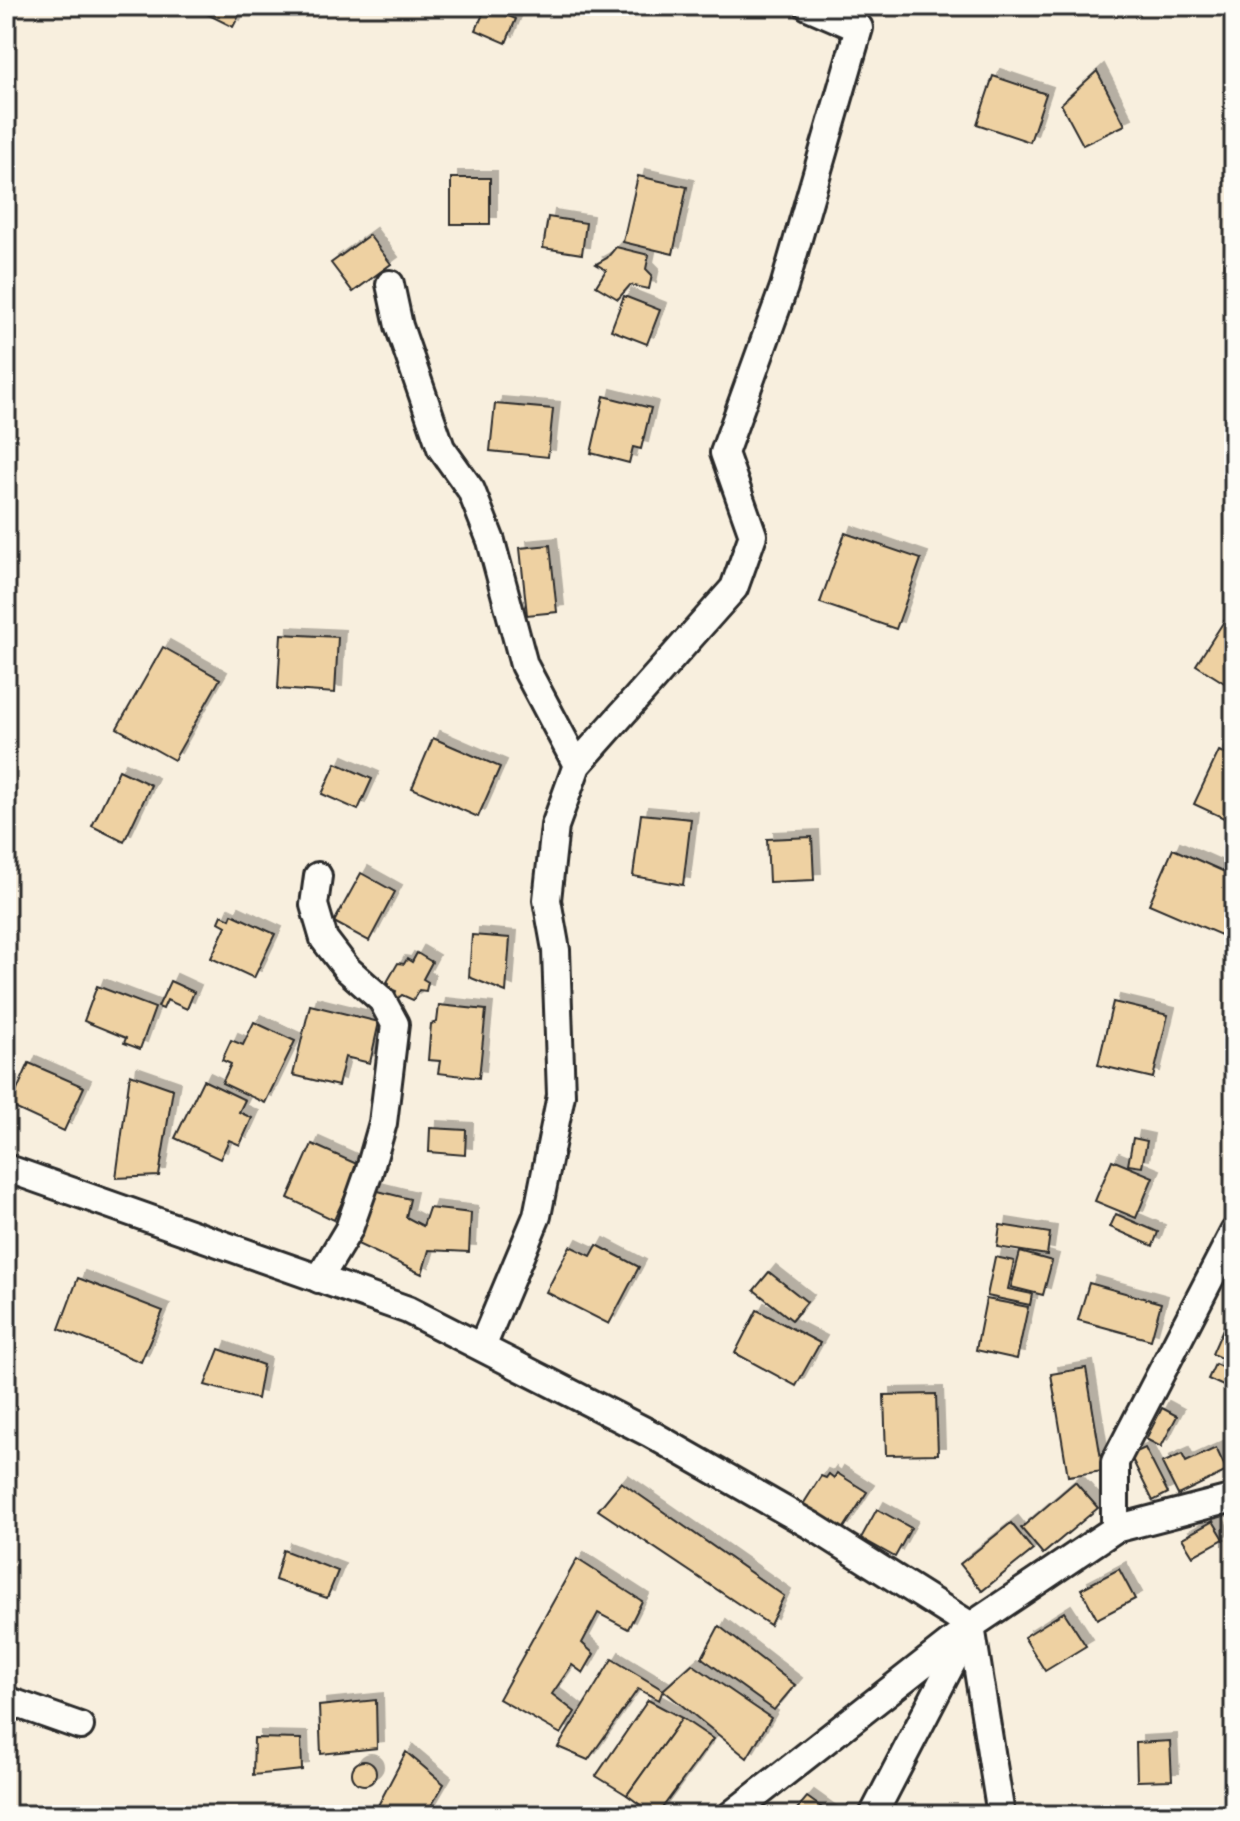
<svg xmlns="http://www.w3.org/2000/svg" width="1240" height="1821" viewBox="0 0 1240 1821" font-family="'Playpen Sans',sans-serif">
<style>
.building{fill:#eed1a2;stroke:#2b2b2b;stroke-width:2;filter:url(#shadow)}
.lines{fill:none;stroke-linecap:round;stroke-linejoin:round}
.street-casing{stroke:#2b2b2b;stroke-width:32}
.street{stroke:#fdfcf7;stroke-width:26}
</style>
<defs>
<filter id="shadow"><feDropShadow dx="7" dy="-7" stdDeviation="0" flood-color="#0004"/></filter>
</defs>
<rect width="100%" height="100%" fill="#f8efde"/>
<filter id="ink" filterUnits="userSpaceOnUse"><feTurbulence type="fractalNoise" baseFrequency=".0125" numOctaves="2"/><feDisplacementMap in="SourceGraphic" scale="16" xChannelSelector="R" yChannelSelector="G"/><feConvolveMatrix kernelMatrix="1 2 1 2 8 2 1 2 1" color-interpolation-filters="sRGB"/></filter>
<g filter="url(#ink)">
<g class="building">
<path d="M198,6H244L233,27L197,9Z"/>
<path d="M486,7L516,19L506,43L476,30Z"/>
<path d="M1097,71L1125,125L1083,145L1061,104Z"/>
<path d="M993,76L1046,94L1030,142L977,124Z"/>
<path d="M638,176L687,187L673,254L623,242Z"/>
<rect x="451" y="178" width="39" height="46"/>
<path d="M548,217L586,223L582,254L543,248Z"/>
<path d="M369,235L391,264L353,292L331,263Z"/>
<path d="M616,247L649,255L646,269L652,275L649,289L630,285L618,299L596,286L606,270L596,264L607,258Z"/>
<path d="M624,296L660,310L647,344L611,330Z"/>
<path d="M604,396L651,408L641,449L633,447L629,463L591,453Z"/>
<path d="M495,404L553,409L548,457L490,451Z"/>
<path d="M845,533L921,559L896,629L820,603Z"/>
<path d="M550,545L557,612L527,615L520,548Z"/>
<path d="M1226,618L1234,623V689L1196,665Z"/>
<path d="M281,634L338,637L335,693L278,689Z"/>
<path d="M163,647L220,679L174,760L117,728Z"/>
<path d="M433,738L500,767L478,817L412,788Z"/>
<path d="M1219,751L1234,758V806L1228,820L1194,804Z"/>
<path d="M336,763L372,779L358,810L322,794Z"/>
<path d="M119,770L151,785L124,842L92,826Z"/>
<path d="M641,814L691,819L683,885L633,876Z"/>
<path d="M812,837L814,880L769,882L767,839Z"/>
<path d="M1173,849L1234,876V904L1221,935L1149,904Z"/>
<path d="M361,873L395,892L369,941L334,922Z"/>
<path d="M232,914L275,934L254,978L211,958L226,926L219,922L222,915L230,919Z"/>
<path d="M472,935L510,938L506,992L469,977Z"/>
<path d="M417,953L432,962L423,979L428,982L426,991L419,990L413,1000L402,995L397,999L394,997L396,991L388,988L389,984L387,982L398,963L404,964L407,959L412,962Z"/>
<path d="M170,981L194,992L187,1009L167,1000L163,1009L158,1007Z"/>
<path d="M97,986L155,1008L140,1049L124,1043L126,1038L84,1021Z"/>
<path d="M1113,1002L1168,1015L1153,1078L1098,1065Z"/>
<path d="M310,1005L379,1022L370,1063L345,1057L338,1086L293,1075Z"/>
<path d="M439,1005L486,1010L479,1078L438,1073L440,1061L428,1060L431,1024L437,1022Z"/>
<path d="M254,1022L295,1041L265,1103L222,1083L231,1064L222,1060L231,1040L243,1045Z"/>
<path d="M29,1063L84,1087L64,1131L10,1106Z"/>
<path d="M130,1074L173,1089L159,1176L116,1178Z"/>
<path d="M203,1080L245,1100L239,1112L252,1118L240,1145L229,1140L220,1159L175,1138Z"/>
<path d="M430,1128L466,1130L465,1155L429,1152Z"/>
<path d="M1133,1138L1147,1141L1142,1167L1128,1165Z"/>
<path d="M312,1144L359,1165L334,1220L288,1198Z"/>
<path d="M1112,1160L1153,1177L1136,1218L1095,1201Z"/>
<path d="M370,1189L410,1199L406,1217L423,1226L429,1208L471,1213L469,1252L429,1250L422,1274L351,1241Z"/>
<path d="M1116,1214L1158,1232L1153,1246L1110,1227Z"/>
<path d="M1000,1225L1050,1233L1047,1255L997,1247Z"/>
<path d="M597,1245L639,1267L609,1324L546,1292L570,1246L591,1256Z"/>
<path d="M1020,1252L1052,1261L1043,1295L1011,1287Z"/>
<path d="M995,1257L1014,1261L1008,1289L1032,1294L1030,1305L987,1296Z"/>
<path d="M769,1272L807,1302L792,1320L754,1290Z"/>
<path d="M78,1278L163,1311L141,1362L59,1329Z"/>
<path d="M1089,1283L1161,1303L1151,1340L1078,1320Z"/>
<path d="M986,1299L1028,1307L1017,1359L976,1350Z"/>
<path d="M757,1310L820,1343L796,1386L735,1353Z"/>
<path d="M1225,1324L1234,1328V1364L1212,1354Z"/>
<path d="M219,1349L263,1365L257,1399L205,1385Z"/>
<path d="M1215,1364L1234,1373L1230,1389L1208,1379Z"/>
<path d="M1086,1368L1103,1471L1068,1476L1051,1374Z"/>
<path d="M936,1394L938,1454L886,1455L884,1395Z"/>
<path d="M1162,1408L1177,1416L1161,1447L1146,1439Z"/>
<path d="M1145,1448L1168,1493L1153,1501L1130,1455Z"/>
<path d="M1216,1448L1227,1471L1178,1495L1162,1463L1182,1454L1186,1462Z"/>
<path d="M837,1473L867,1492L842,1531L802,1506L821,1476L826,1478L829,1474L834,1478Z"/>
<path d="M621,1482L784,1596L770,1625L598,1510Z"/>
<path d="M1075,1482L1098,1508L1043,1554L1021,1528Z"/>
<path d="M877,1509L911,1528L895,1557L861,1538Z"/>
<path d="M1213,1521L1224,1539L1193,1556L1182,1538Z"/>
<path d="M1011,1523L1033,1550L982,1591L960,1564Z"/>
<path d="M283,1550L338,1571L327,1598L275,1580Z"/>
<path d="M577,1559L642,1601L628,1629L598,1613L582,1643L594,1654L583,1673L572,1665L552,1694L575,1712L561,1734L499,1699Z"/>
<path d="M1119,1569L1135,1599L1097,1619L1081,1589Z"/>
<path d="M1064,1612L1086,1646L1045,1671L1024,1637Z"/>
<path d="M719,1626L795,1685L774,1710L702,1658Z"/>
<path d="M612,1659L663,1690L659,1700L638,1689L588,1760L558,1747Z"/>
<path d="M692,1664L771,1718L747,1758L663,1690Z"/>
<path d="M376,1700L377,1748L321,1754L319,1706Z"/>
<path d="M648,1700L682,1718L627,1795L596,1776Z"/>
<path d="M682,1718L713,1739L657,1815H654L627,1795Z"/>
<path d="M254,1738L301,1739L302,1770L253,1775Z"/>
<path d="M1170,1741L1172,1780L1137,1781L1136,1743Z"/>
<path d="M406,1752L444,1784L426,1815H373Z"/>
<circle cx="364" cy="1773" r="12"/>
<path d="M807,1797L832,1815H792Z"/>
</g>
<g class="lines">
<defs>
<g id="street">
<path d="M390,284L399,326L441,448L471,490L491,541L524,665L577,765"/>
<path d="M318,876L314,905L324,939L347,969L382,1000L395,1024L383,1123L369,1172L349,1229L319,1279"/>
<path d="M6,1168L408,1310L651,1434L814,1527L971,1626L1001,1815"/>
<path d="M482,1347L537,1216L561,1095L556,950L547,900L555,826L577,765L734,588L753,535L724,453L784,287L859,28L808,6"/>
<path d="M1115,1529V1462L1234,1232"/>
<path d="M6,1700L80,1726"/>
<path d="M731,1815L964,1632"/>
<path d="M873,1815L971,1626L1115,1529L1234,1498"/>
</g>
</defs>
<use href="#street" class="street-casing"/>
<use href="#street" class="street"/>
</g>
</g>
<rect width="1240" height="1821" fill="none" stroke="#fdfcf7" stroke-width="32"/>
<rect x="16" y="16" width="1208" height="1789" fill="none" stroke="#2b2b2b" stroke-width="3" filter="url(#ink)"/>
</svg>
